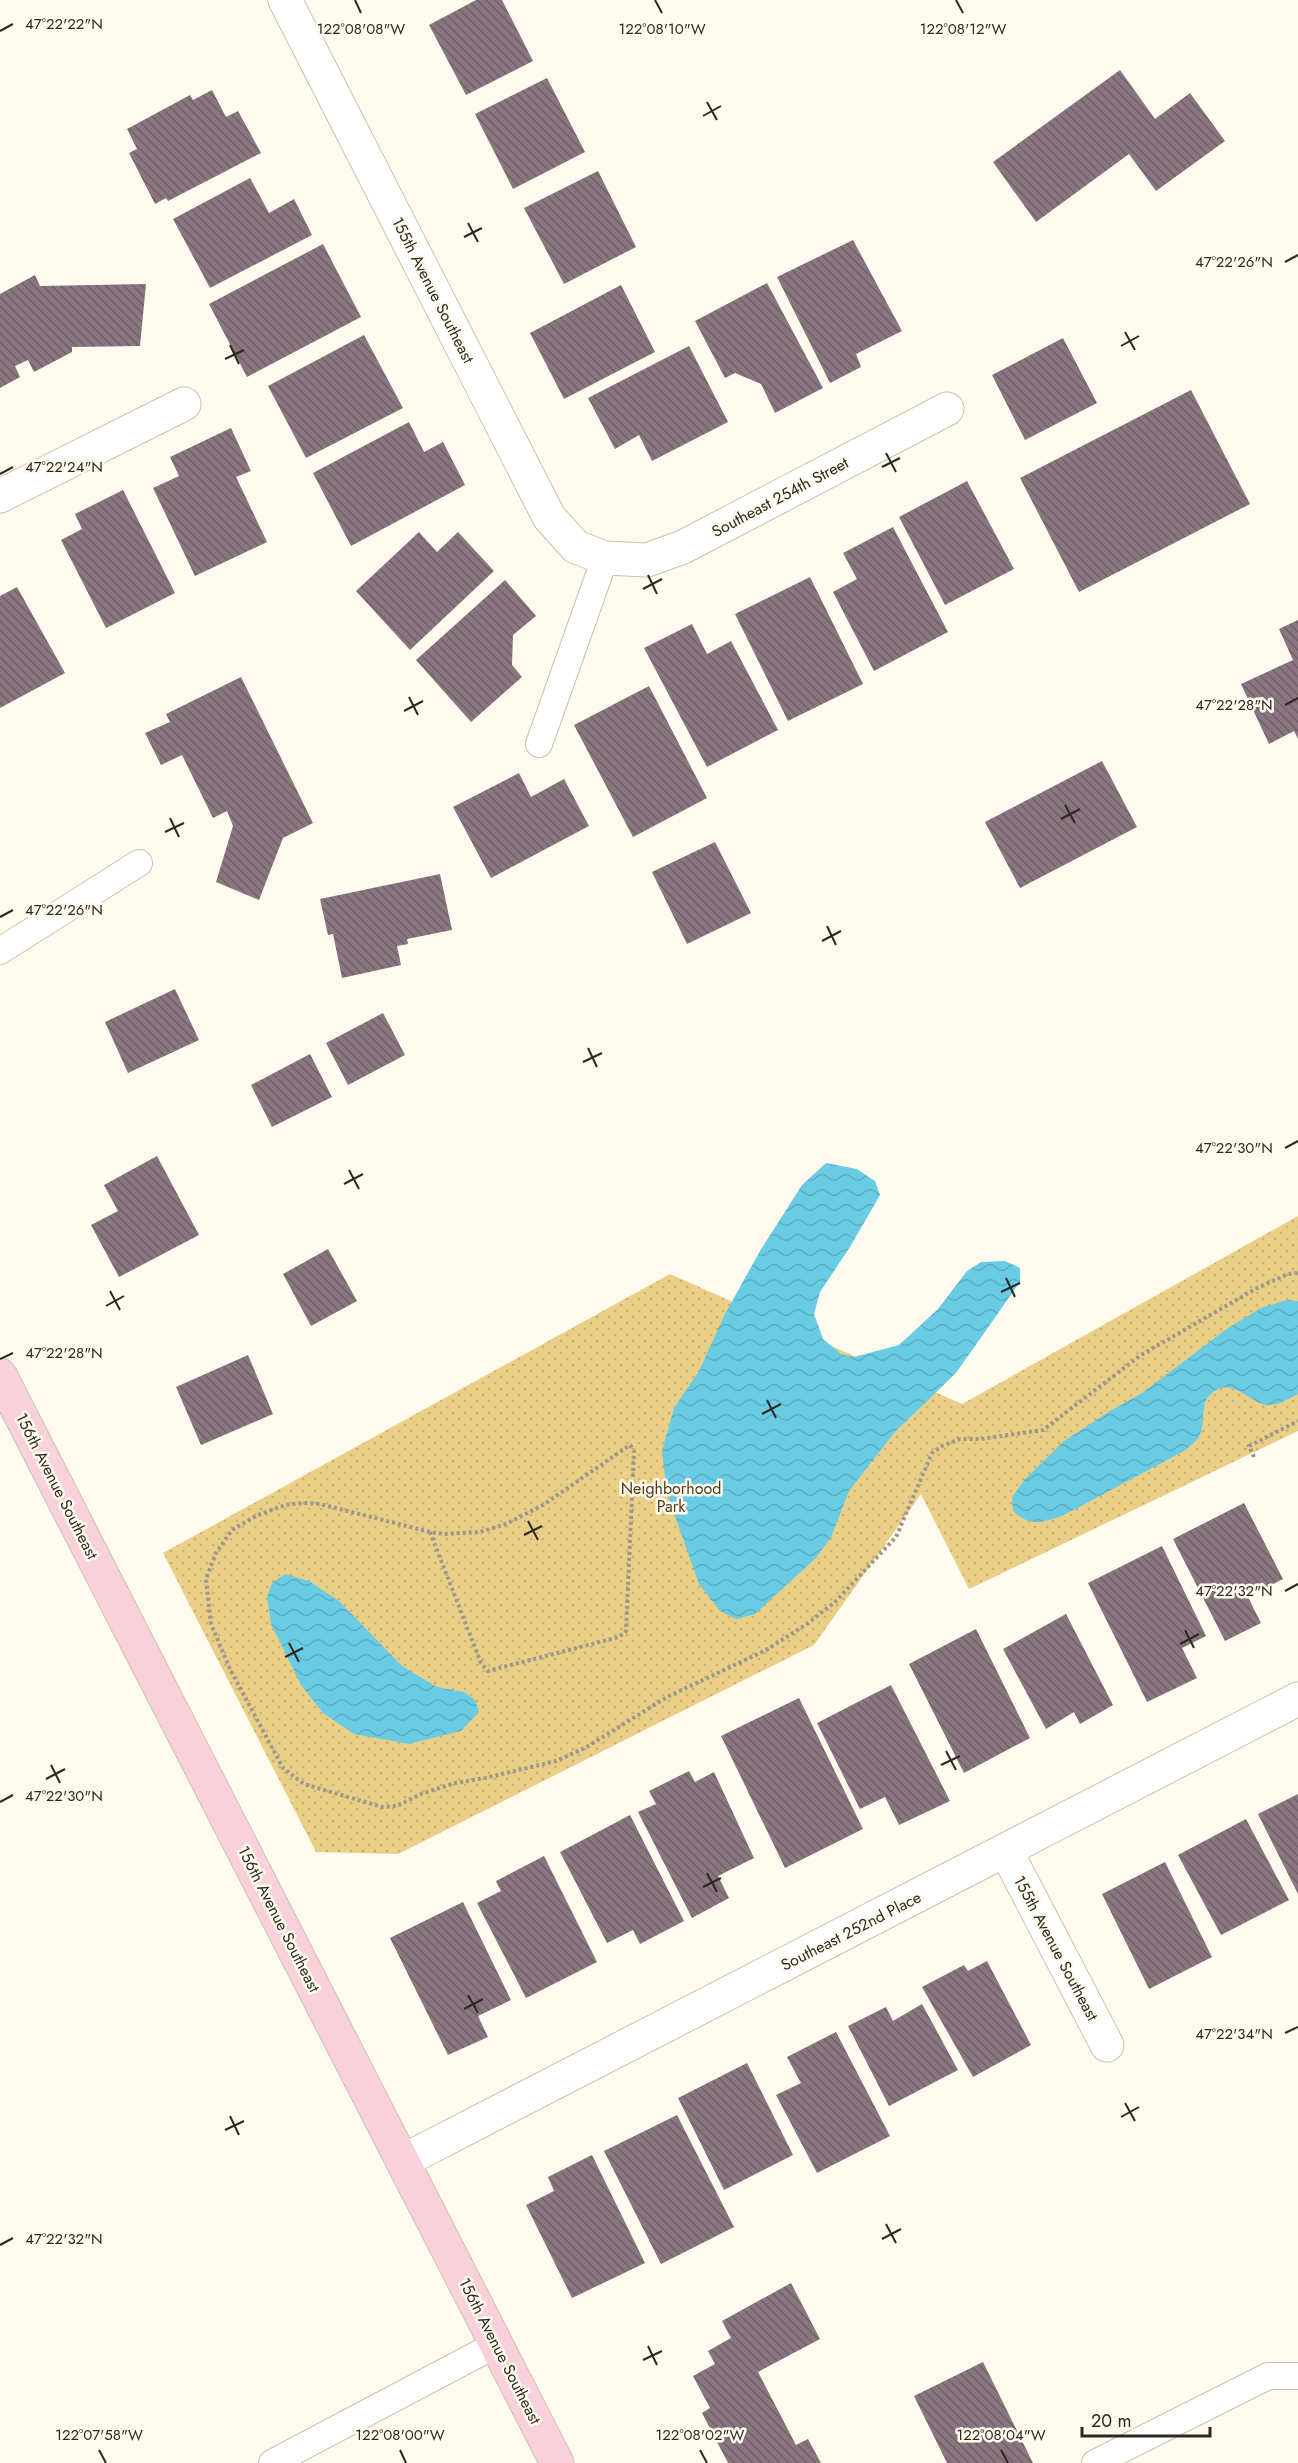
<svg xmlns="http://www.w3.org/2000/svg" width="1298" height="2463" viewBox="0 0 1298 2463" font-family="Jost,sans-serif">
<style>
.park{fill:url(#park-dots)}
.water{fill:url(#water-waves)}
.building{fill:url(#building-back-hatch)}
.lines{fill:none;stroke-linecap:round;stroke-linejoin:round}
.lane-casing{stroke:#cac2ae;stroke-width:28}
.street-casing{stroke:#cac2ae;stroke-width:35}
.secondary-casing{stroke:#cac2ae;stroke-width:35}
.path{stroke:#9b978d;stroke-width:4;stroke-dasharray:3 3;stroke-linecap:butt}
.lane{stroke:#fff;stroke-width:26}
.street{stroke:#fff;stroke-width:33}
.secondary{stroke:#f9d1dc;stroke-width:33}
.ticks{fill:none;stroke:#2c2921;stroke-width:2}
.labels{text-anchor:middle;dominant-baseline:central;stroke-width:5;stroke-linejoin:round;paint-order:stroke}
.street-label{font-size:16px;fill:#2c2921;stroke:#fffaee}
.park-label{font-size:16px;fill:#483c1b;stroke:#fffaee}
.ticks-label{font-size:15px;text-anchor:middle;fill:#2c2921;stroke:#fffaee;stroke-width:5;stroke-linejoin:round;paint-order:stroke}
</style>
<defs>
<pattern id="park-dots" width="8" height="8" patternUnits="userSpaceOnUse" patternTransform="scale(1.5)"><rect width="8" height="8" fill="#eacf87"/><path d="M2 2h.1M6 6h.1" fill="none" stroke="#c9b274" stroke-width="1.8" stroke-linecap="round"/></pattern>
<pattern id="water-waves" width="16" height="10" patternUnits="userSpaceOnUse" patternTransform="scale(1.5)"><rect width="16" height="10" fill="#69cce4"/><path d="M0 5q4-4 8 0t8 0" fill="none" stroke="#5bafc3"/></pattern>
<pattern id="building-back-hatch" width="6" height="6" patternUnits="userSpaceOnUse" patternTransform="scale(1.5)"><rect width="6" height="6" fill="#8a7680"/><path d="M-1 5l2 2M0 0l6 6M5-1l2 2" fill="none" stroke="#716168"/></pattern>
</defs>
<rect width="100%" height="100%" fill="#fffaee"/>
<path class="park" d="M1298,1216V1431L969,1589L921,1494L814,1645L398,1854L316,1852L163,1553L670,1274L962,1404Z"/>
<g class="water">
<path d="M826,1163L857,1169L875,1181L880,1195L850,1247L820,1292L814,1314L823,1339L841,1354L854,1357L899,1345L938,1309L967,1271L981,1262L1005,1261L1020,1268V1282L956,1373L894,1433L849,1491L831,1537L816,1558L755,1614L736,1619L720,1611L699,1584L667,1494L662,1451L674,1408L699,1371L725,1314L760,1251L802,1185Z"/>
<path d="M1287,1300L1298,1301V1394C1290,1398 1277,1406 1268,1405C1249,1403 1230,1374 1210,1395C1199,1405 1207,1425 1198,1438C1195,1443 1189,1447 1184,1451L1062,1516C1040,1523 1031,1527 1013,1511L1012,1497L1025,1479L1064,1441L1110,1411L1142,1393L1228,1328L1261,1308Z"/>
<path d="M285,1574L309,1581L339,1601L402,1666L437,1687L464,1692L475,1700L479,1712L461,1731L409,1744L354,1734L323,1713L301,1685L271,1624L267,1597L272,1583Z"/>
</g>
<g class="building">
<path d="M476,0H502L533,61L466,95L429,25Z"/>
<path d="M1120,70L1155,119L1190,93L1225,141L1156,191L1129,154L1036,222L993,162Z"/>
<path d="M547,78L585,152L513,189L475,114Z"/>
<path d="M212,90L226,117L238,111L261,153L168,201L166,198L155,204L129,153L137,149L127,129L190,95L193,100Z"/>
<path d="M598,171L636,247L564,284L524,208Z"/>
<path d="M250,178L269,213L294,199L312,235L210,288L173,219Z"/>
<path d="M853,240L902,331L856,354L861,367L830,383L777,277Z"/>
<path d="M323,244L361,317L247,377L209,304Z"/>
<path d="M35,275L40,286L146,284L140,346L72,347V352L34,372L28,360L15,366L20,377L0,388V294Z"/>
<path d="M767,283L823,388L775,413L761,384L735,373L725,378L695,321Z"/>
<path d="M621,285L655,352L564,399L530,333Z"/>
<path d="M364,335L403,408L306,458L268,386Z"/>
<path d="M1063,338L1097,403L1025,440L992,375Z"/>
<path d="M689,346L728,422L652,461L639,435L615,449L588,398Z"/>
<path d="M1191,390L1250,504L1079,592L1020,478Z"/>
<path d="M409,422L424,452L443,442L465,485L351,546L313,473Z"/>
<path d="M231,428L251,471L236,477L267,542L195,576L153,488L179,476L170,457Z"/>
<path d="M967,481L1014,569L945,605L899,517Z"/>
<path d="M123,490L175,593L106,628L61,540L82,529L75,514Z"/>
<path d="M893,527L948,632L874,671L833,592L857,579L843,553Z"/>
<path d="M419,532L437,552L458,532L494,571L410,650L356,591Z"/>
<path d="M810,577L863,684L788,721L735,614Z"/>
<path d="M505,580L536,616L513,635L512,665L522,677L471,722L416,660Z"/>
<path d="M17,587L65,673L0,708V596Z"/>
<path d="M1298,620V739L1294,731L1269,744L1241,684L1293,660L1279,629Z"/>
<path d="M692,624L707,654L731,641L778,730L707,767L644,648Z"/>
<path d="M241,677L313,823L283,838L259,900L216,882L233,826L227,811L213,818L182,755L161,765L145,733L170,722L166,714Z"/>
<path d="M649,686L707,798L633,837L574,725Z"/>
<path d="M1102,761L1137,827L1020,888L985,822Z"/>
<path d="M519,773L531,797L564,779L589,826L491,878L453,807Z"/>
<path d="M715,842L751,913L687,944L652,872Z"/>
<path d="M440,874L452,930L407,939L408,944L397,946L401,965L342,978L333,934L328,935L320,899Z"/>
<path d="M175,989L199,1040L128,1073L105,1022Z"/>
<path d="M383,1013L405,1055L348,1085L326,1043Z"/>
<path d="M310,1054L332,1097L272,1127L251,1085Z"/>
<path d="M157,1156L199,1235L119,1277L91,1225L118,1211L104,1185Z"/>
<path d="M328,1249L357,1301L311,1326L283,1274Z"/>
<path d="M248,1355L273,1414L201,1445L176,1387Z"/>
<path d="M1244,1503L1283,1579L1248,1597L1261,1623L1225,1641L1173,1539Z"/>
<path d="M1162,1546L1206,1636L1182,1648L1197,1678L1147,1702L1088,1583Z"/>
<path d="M1066,1614L1113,1705L1080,1724L1074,1712L1046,1729L1003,1649Z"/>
<path d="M976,1629L1030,1738L964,1773L909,1664Z"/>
<path d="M891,1685L950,1801L899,1825L885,1797L860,1809L817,1723Z"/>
<path d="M799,1698L863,1829L785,1868L721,1736Z"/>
<path d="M689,1771L695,1782L714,1772L754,1858L718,1876L729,1898L692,1918L638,1812L656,1804L649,1791Z"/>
<path d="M1298,1794V1894L1258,1814Z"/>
<path d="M630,1815L684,1921L640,1944L633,1930L607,1943L560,1852Z"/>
<path d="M1246,1819L1289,1900L1221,1935L1178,1855Z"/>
<path d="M544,1856L597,1962L526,1998L477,1903L501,1891L496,1881Z"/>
<path d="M1165,1862L1212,1957L1149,1989L1102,1894Z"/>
<path d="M463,1902L511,2000L478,2016L488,2037L448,2055L390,1938Z"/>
<path d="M987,1961L1031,2045L973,2077L922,1987L964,1965L968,1971Z"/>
<path d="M922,2004L958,2070L889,2106L848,2026L886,2007L893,2021Z"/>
<path d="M836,2032L890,2136L817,2173L776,2095L801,2083L787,2057Z"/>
<path d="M747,2063L793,2155L724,2190L678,2098Z"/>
<path d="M677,2115L734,2227L661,2264L604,2151Z"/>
<path d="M592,2155L645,2263L572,2298L526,2205L554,2191L548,2177Z"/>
<path d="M791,2283L820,2339L758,2372L796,2445L808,2439L821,2463H728L702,2413L710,2408L693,2376L715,2364L708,2351L731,2338L722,2321Z"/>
<path d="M983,2362L1033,2463H947L914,2396Z"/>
</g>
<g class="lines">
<defs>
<g id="lane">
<path d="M539,744L605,558"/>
<path d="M0,951L139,863"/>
<path d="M272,2463L497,2344"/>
<path d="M1095,2463L1268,2376H1298"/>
</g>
<g id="street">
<path d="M285,0L549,517L576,547L605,558L647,560L683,547L947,409"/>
<path d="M0,496L184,404"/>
<path d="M1006,1851L1107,2045"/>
<path d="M403,2161L1298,1699"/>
</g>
<path id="secondary" d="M0,1375L557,2463"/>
</defs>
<use href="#lane" class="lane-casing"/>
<use href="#street" class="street-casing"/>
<use href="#secondary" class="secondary-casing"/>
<g class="path">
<path d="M1254,1457L1249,1446L1298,1421"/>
<path d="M430,1532L481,1663L488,1671L619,1637L626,1631L634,1451L630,1445L543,1505L506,1524L480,1532L443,1534L430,1532L320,1504L303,1503L285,1505L258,1515L232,1530L216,1553L206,1579L211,1624L230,1669L283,1768L304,1784L382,1807L397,1806L421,1794L455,1783L485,1778L556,1761L585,1748L667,1697L766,1650L807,1624L835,1602L896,1537L932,1453L942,1446L960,1439H981L1043,1430L1141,1355L1259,1287L1288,1274L1298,1273"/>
</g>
<use href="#lane" class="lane"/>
<use href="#street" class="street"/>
<use href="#secondary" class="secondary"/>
</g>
<path class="ticks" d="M355,0L361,13M655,0L662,13M956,0L963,13M0,31L13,24M707,102L717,120M703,116L721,106M468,223L478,242M464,237L482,228M1285,262L1298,255M1125,332L1135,350M230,345L239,364M1121,346L1139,336M225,359L244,350M886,453L896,472M882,467L900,458M0,474L13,467M648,575L657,594M643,589L662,579M409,697L418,715M1285,705L1298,698M404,711L423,701M1065,805L1075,823M170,818L179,837M1061,819L1080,809M165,832L184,823M0,917L13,910M827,926L836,945M822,941L841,931M588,1048L597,1067M583,1062L602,1053M1285,1148L1298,1141M349,1170L359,1189M344,1184L363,1174M1006,1278L1015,1297M110,1291L120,1310M1001,1292L1020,1283M106,1306L124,1296M0,1359L13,1353M767,1400L776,1418M762,1414L781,1404M528,1521L538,1540M524,1535L542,1526M1285,1591L1298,1584M1185,1630L1194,1648M289,1643L299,1662M1180,1644L1199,1634M285,1657L303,1648M946,1751L956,1770M51,1765L60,1783M941,1765L960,1756M46,1779L65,1769M0,1802L13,1795M707,1873L717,1892M703,1887L721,1878M468,1995L478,2013M464,2009L483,1999M1285,2033L1298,2027M1125,2103L1135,2121M230,2116L239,2135M1121,2117L1139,2107M225,2130L244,2121M886,2224L896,2243M882,2239L901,2229M0,2245L13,2238M648,2346L657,2365M643,2360L662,2351M99,2450L106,2463M400,2450L406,2463M700,2450L707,2463M1001,2450L1008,2463"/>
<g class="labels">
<g class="street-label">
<text transform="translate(433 290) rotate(63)">155th Avenue Southeast</text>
<text transform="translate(780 497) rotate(-28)">Southeast 254th Street</text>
<text transform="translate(57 1486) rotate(63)">156th Avenue Southeast</text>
<text transform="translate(279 1919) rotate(63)">156th Avenue Southeast</text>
<text transform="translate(851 1931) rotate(-27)">Southeast 252nd Place</text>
<text transform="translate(1056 1948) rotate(62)">155th Avenue Southeast</text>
<text transform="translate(500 2351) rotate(63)">156th Avenue Southeast</text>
</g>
<g class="park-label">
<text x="671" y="1488">Neighborhood<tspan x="671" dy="18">Park</tspan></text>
</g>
</g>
<g class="ticks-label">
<text x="64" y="29">47°22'22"N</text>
<text x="361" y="34">122°08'08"W</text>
<text x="662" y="34">122°08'10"W</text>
<text x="963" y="34">122°08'12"W</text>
<text x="1234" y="267">47°22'26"N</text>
<text x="64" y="472">47°22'24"N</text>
<text x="1234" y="710">47°22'28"N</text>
<text x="64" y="915">47°22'26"N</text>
<text x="1234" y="1153">47°22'30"N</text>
<text x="64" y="1358">47°22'28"N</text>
<text x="1234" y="1596">47°22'32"N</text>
<text x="64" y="1801">47°22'30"N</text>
<text x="1234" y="2039">47°22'34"N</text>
<text x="64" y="2244">47°22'32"N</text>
<text x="99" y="2440">122°07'58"W</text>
<text x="400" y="2440">122°08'00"W</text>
<text x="700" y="2440">122°08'02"W</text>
<text x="1001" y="2440">122°08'04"W</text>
</g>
<path d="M1082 2427v9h128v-9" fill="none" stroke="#2c2921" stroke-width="3"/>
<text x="1091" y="2427" font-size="18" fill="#2c2921" stroke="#fffaee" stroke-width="4.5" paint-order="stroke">20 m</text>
</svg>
